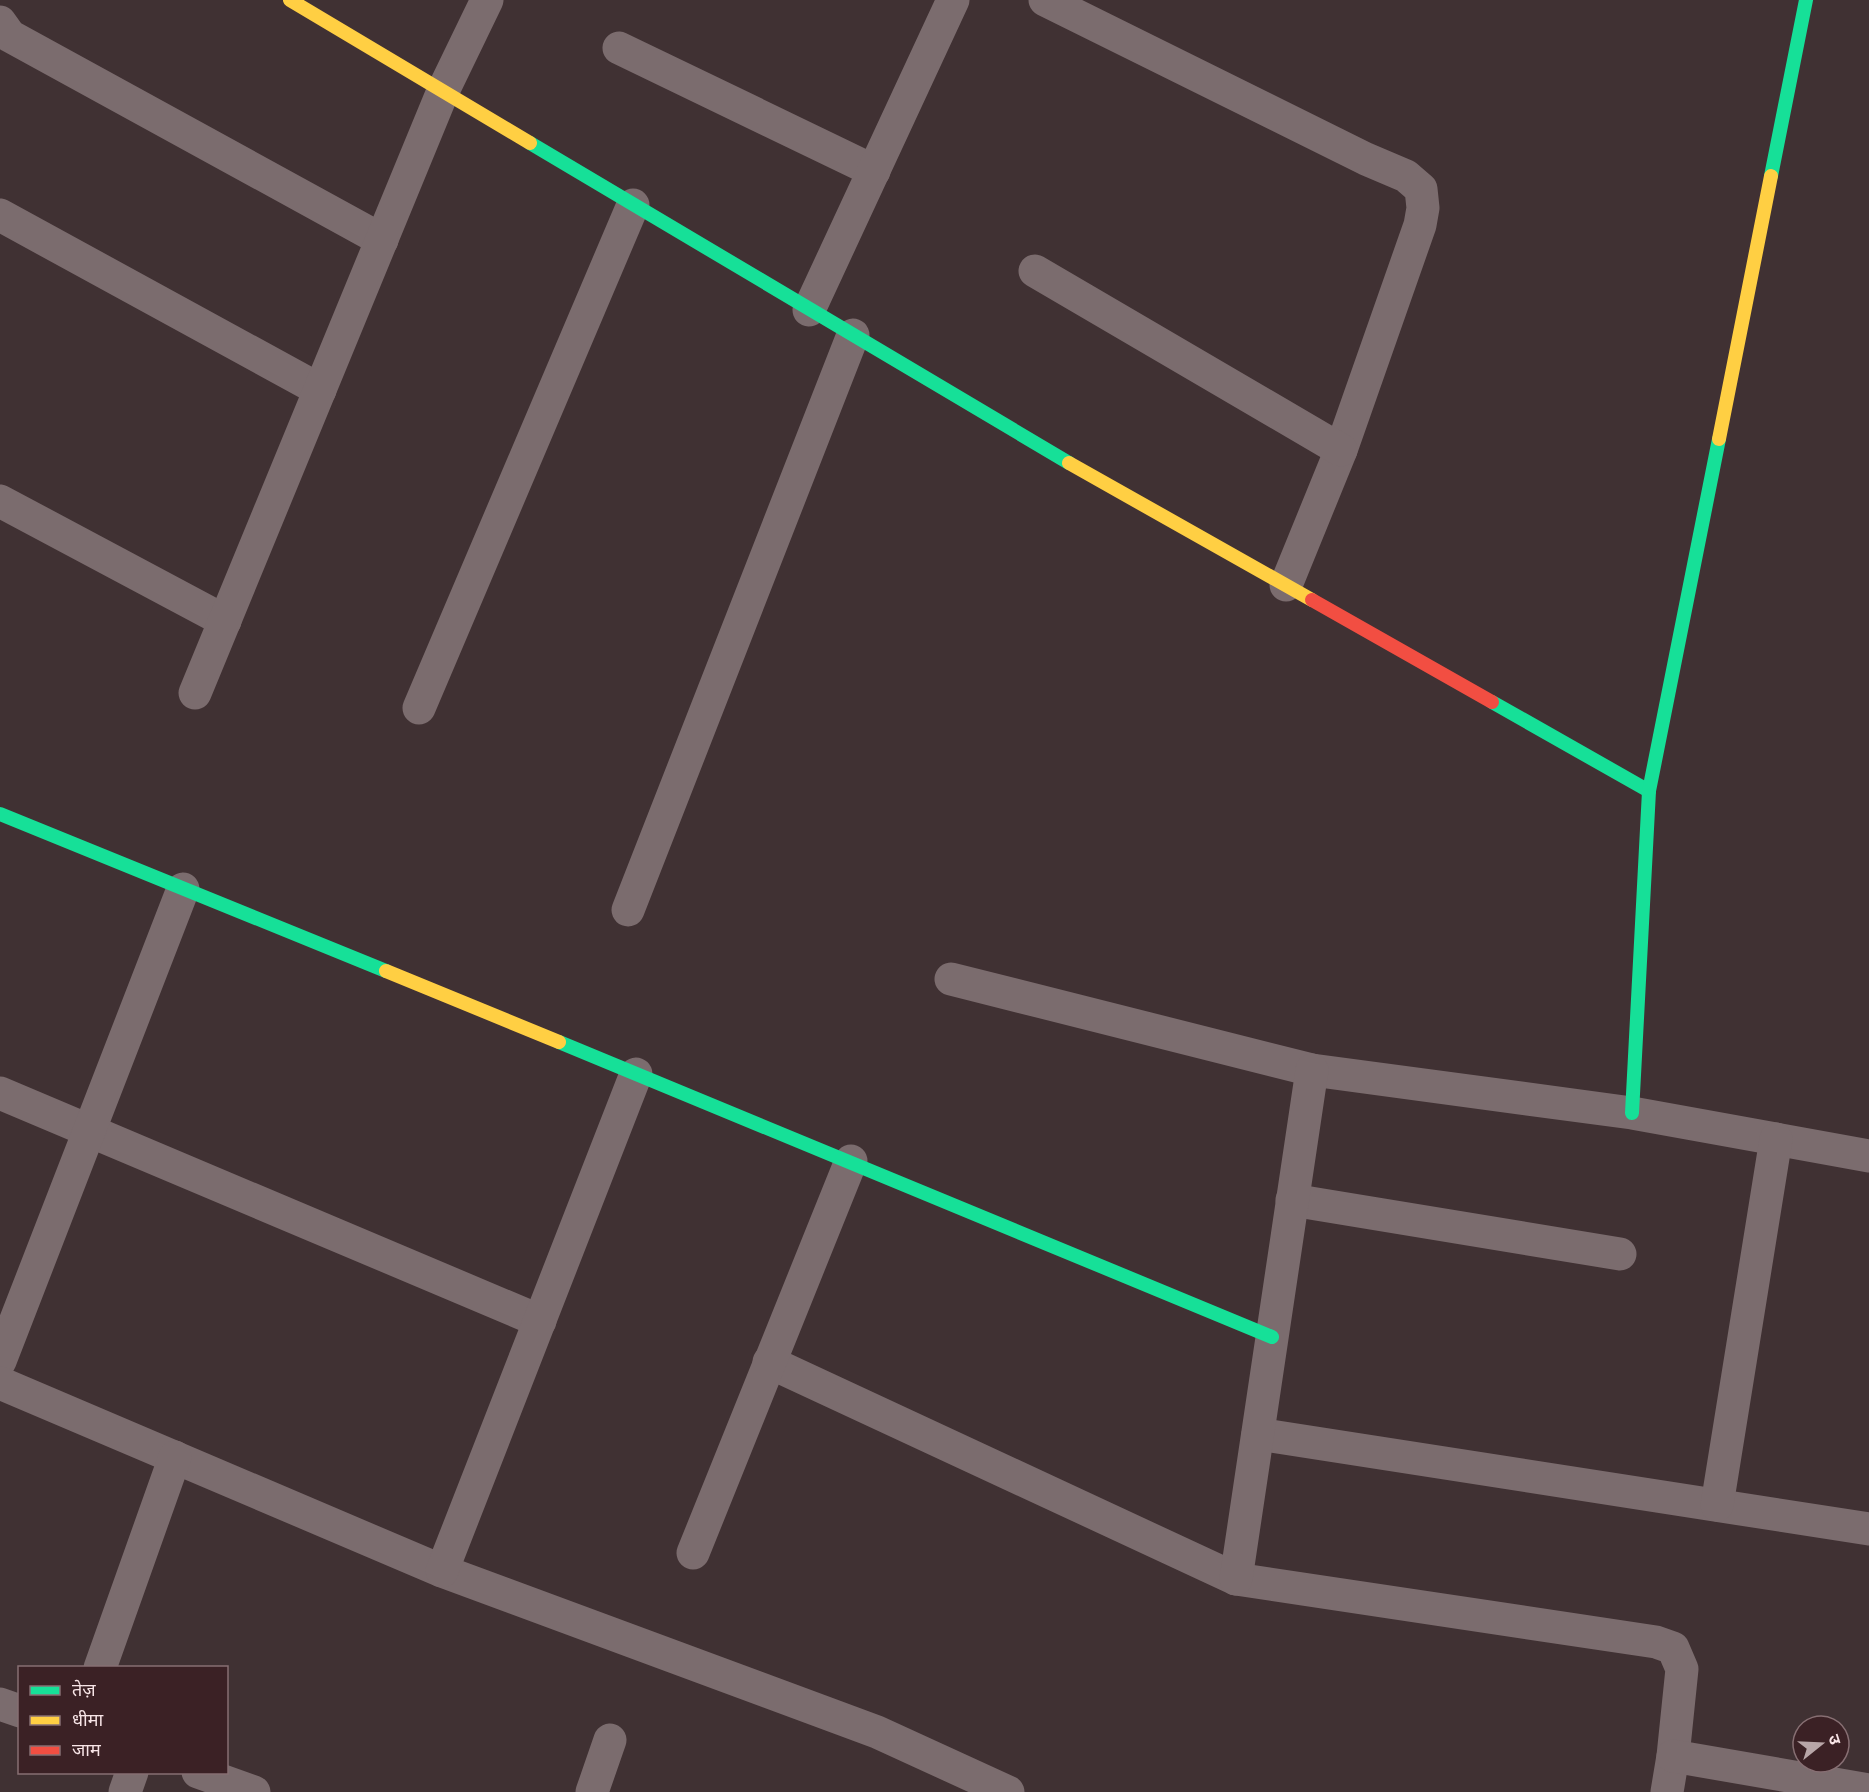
<svg xmlns="http://www.w3.org/2000/svg" width="1869" height="1792" viewBox="0 0 1869 1792" font-family="Inter,'Noto Sans Devanagari',sans-serif">
<style>
.lines{fill:none;stroke-linecap:round;stroke-linejoin:round}
.street{stroke:#7b6c6e;stroke-width:33}
.fast{stroke:#16e098;stroke-width:14}
.slow{stroke:#ffcf43;stroke-width:14}
.jam{stroke:#f24e42;stroke-width:14}
</style>
<rect width="100%" height="100%" fill="#403133"/>
<g class="lines">
<g class="street">
<path d="M1045,0L1366,159L1406,176L1421,189L1423,208L1420,225L1341,450L1286,585"/>
<path d="M0,22L10,36L382,240"/>
<path d="M619,48L874,171"/>
<path d="M0,215L320,390"/>
<path d="M1035,271L1341,450"/>
<path d="M809,310L953,0"/>
<path d="M0,501L225,621"/>
<path d="M195,693L443,91L487,0"/>
<path d="M419,708L633,205"/>
<path d="M628,910L853,335"/>
<path d="M951,979L1312,1070L1632,1113L1869,1156"/>
<path d="M0,1093L540,1321"/>
<path d="M1292,1200L1620,1254"/>
<path d="M0,1361L183,889"/>
<path d="M769,1362L1236,1579L1656,1642L1673,1648L1682,1669L1673,1756L1667,1792"/>
<path d="M0,1383L442,1571L877,1732L1008,1792"/>
<path d="M1258,1434L1869,1529"/>
<path d="M1717,1505L1776,1139"/>
<path d="M693,1553L851,1161"/>
<path d="M442,1571L636,1074"/>
<path d="M1236,1579L1312,1070"/>
<path d="M100,1668L175,1457"/>
<path d="M0,1704L20,1711"/>
<path d="M1673,1756L1869,1790"/>
<path d="M198,1772L254,1792"/>
<path d="M125,1792L132,1772"/>
<path d="M592,1792L610,1740"/>
</g>
<g class="fast">
<path d="M530,143L1069,463"/>
<path d="M1771,176L1806,0"/>
<path d="M1492,702L1649,791"/>
<path d="M0,814L386,971"/>
<path d="M559,1042L1272,1337"/>
<path d="M1632,1113L1649,791L1719,439"/>
</g>
<g class="slow">
<path d="M290,0L530,143"/>
<path d="M1719,439L1771,176"/>
<path d="M1069,463L1312,600"/>
<path d="M386,971L559,1042"/>
</g>
<path class="jam" d="M1312,600L1492,702"/>
</g>
<rect x="18" y="1666" width="210" height="108" fill="#3b2125" stroke="#876f73" stroke-width="1.5"/>
<rect x="30" y="1686" width="30" height="9" fill="#16e098" stroke="#876f73" stroke-width="1.5"/>
<text x="72" y="1696" font-size="18" fill="#f8e5e7">तेज़</text>
<rect x="30" y="1716" width="30" height="9" fill="#ffcf43" stroke="#876f73" stroke-width="1.5"/>
<text x="72" y="1726" font-size="18" fill="#f8e5e7">धीमा</text>
<rect x="30" y="1746" width="30" height="9" fill="#f24e42" stroke="#876f73" stroke-width="1.5"/>
<text x="72" y="1756" font-size="18" fill="#f8e5e7">जाम</text>
<g transform="translate(1821 1744) rotate(72)"><circle r="28" fill="#3b2125" stroke="#876f73" stroke-width="1.5"/>
<path d="M0-4.5L10 22L0 15L-10 22Z" fill="#b8a6a8"/>
<text y="-9" font-size="16" font-weight="bold" text-anchor="middle" fill="#f8e5e7">उ</text>
</g>
</svg>
